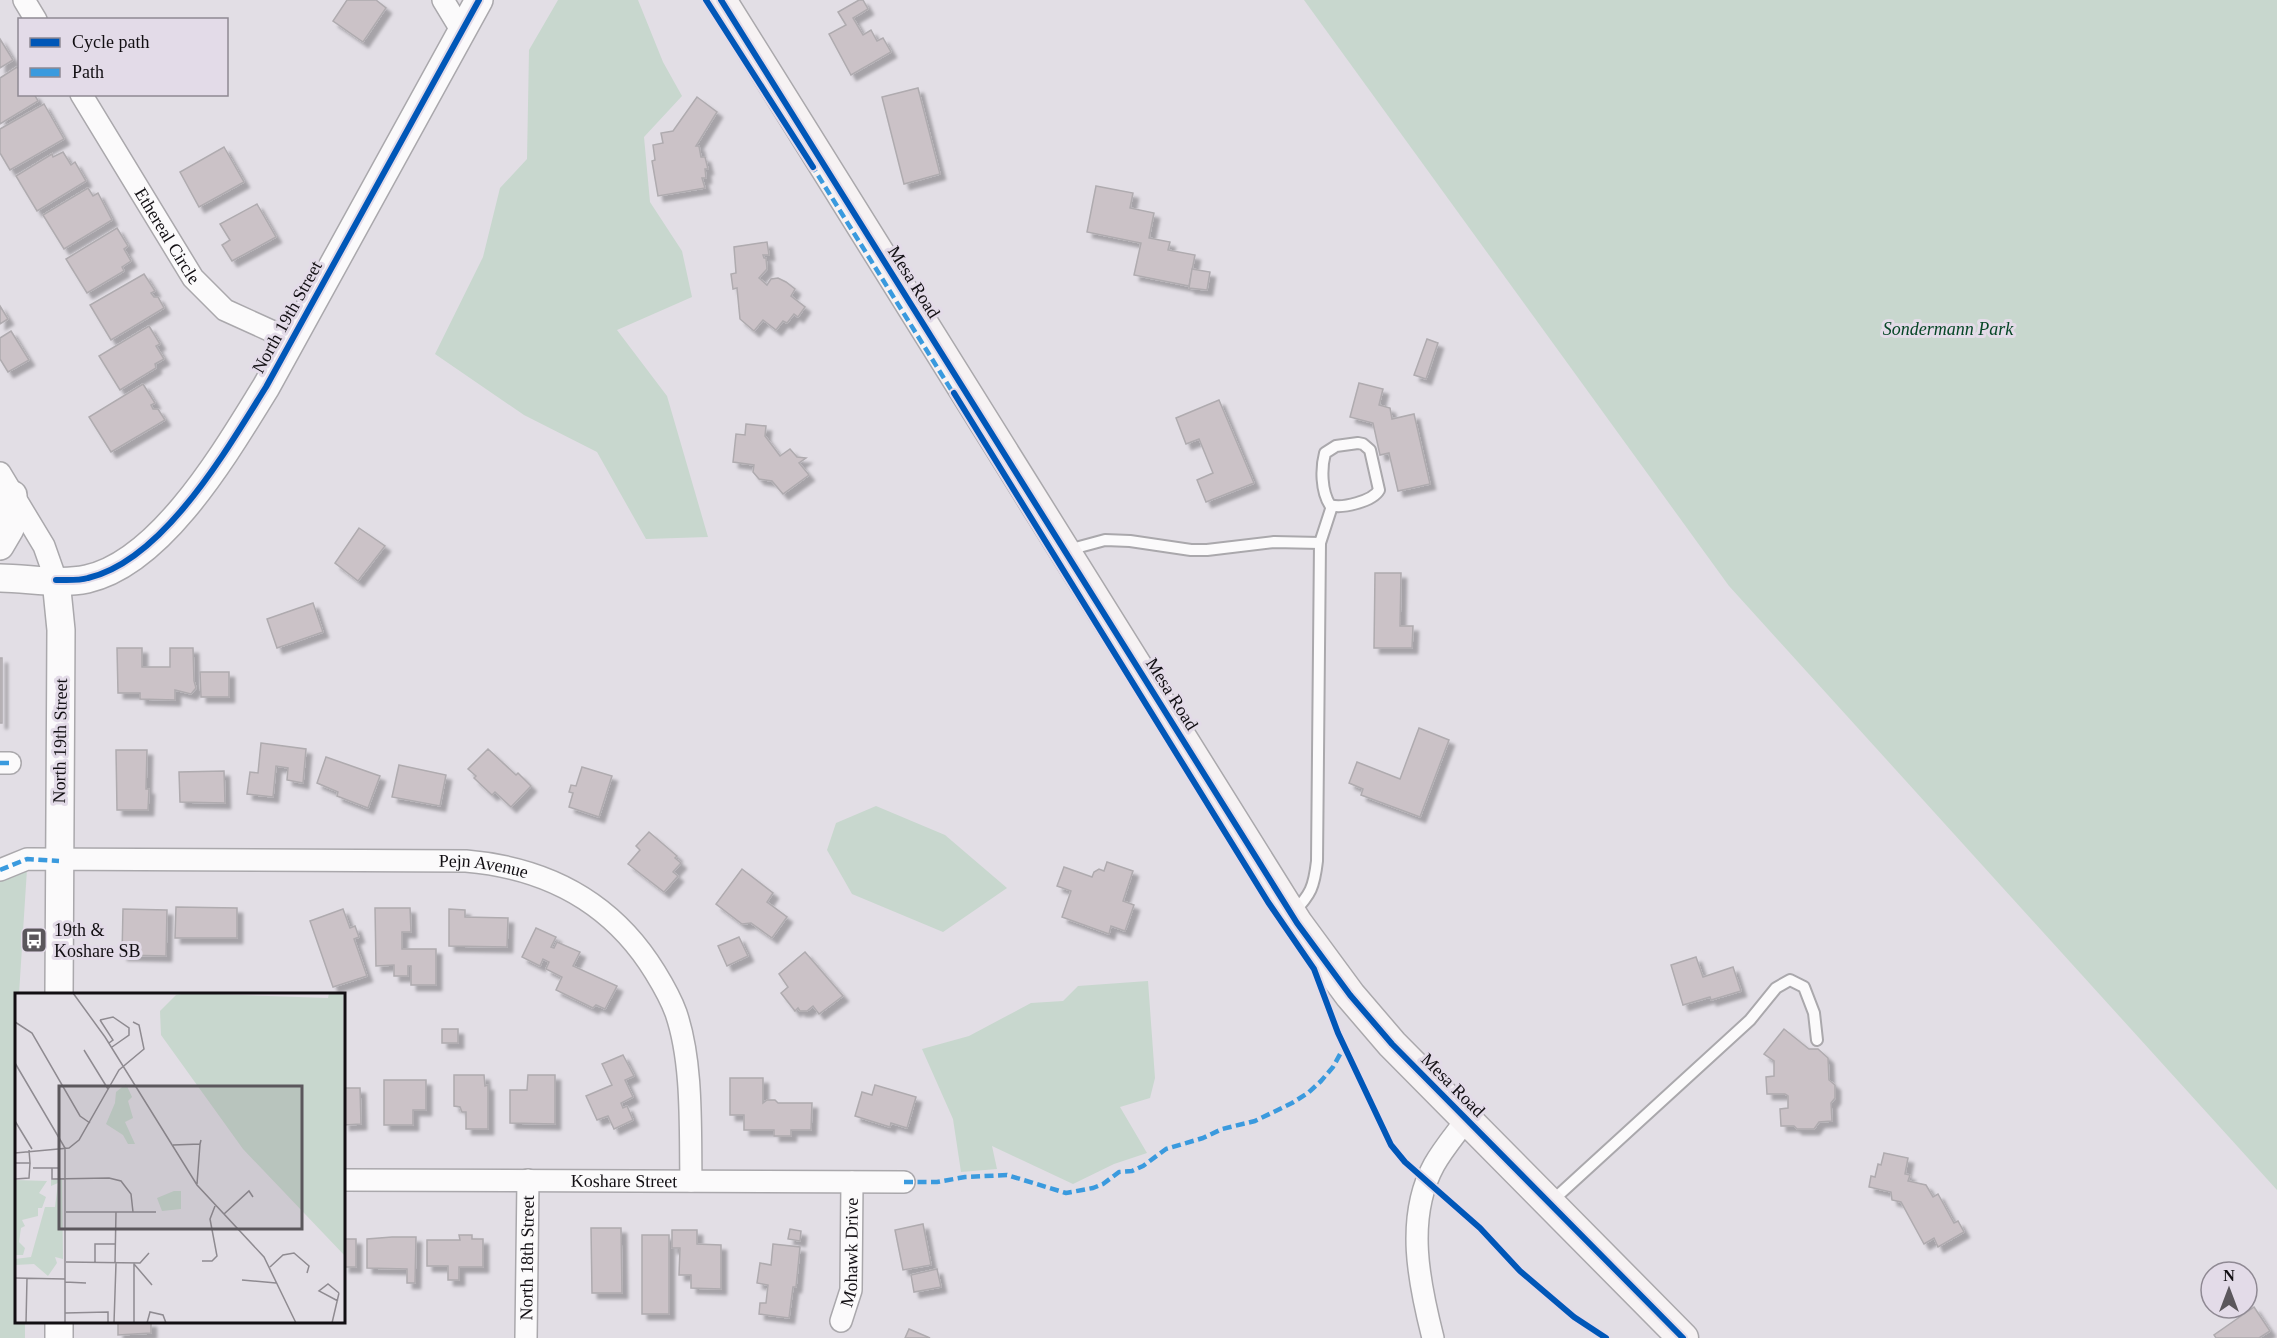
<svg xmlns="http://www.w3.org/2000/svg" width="2277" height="1338" viewBox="0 0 2277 1338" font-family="'Times New Roman',serif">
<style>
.green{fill:#c8d7ce}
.building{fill:#cbc2c7;stroke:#afabaf;stroke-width:1.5;filter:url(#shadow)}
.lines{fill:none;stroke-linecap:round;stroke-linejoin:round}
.service-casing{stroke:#aaa8ac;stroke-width:14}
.minor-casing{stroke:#aaa8ac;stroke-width:24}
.tertiary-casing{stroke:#aaa8ac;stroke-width:30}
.secondary-casing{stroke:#aaa8ac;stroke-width:33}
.service{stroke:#fbfafb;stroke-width:10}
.minor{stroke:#fbfafb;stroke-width:21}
.tertiary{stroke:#fbfafb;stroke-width:27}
.secondary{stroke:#f6f2f3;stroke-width:30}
.quiet{stroke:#3a9ade;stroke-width:4.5;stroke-dasharray:9 4.5;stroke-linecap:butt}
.cycleway-casing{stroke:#e3dbe8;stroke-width:10}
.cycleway{stroke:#0057b8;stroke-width:6}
.labels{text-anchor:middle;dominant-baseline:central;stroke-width:6;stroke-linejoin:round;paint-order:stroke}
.street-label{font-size:18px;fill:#120f13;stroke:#e3dbe8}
.park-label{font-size:18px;font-style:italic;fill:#064626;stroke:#e3dbe8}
.poi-label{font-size:18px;fill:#120f13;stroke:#e3dbe8;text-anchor:start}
.inset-road{fill:none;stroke:#8f8b91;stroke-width:1.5}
.view{fill:#5b575c;fill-opacity:0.15;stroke:#5b575c;stroke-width:3}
.inset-edge{fill:none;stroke:#120f13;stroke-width:3}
</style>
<defs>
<filter id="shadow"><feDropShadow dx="5.5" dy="5.5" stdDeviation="1.5" flood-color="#0004"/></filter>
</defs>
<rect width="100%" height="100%" fill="#e2dee5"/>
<g class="green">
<path d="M558,0H638L663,62L682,96L644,137L650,202L682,251L692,297L617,330L667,396L708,537L646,539L597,452L524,415L435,354L483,257L500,188L527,159L529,50Z"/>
<path d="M1304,0H2277V1190L1729,586Z"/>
<path d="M876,806L945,835L1007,888L943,932L852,894L827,850L836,823Z"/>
<path d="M27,869L19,994H16V1322H25V1338H0V882Z"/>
<path d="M1148,981L1155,1078L1150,1098L1120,1107L1147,1153L1114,1164L1073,1184L992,1146L997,1169L961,1172L953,1119L922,1049L969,1036L1031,1003L1063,1001L1078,986Z"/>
</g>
<g class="building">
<path d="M347,0H376L386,8L363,42L333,21Z"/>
<path d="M859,0H863L868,9L853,18L863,35L871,30L877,41L883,38L891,52L851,75L829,34L846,25L838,12Z"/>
<path d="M0,39L13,60L0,68Z"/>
<path d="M17,67L20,71V94H34L38,101L0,124V78Z"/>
<path d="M918,88L940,174L904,184L882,97Z"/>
<path d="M697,97L717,112L696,146H699L701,157H705L708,169H705L706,178H702L705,188L658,196L652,161L655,160L653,145L663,143L661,133L673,131Z"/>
<path d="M44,104L64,139L10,170L0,153V129Z"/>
<path d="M224,147L244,182L199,207L180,172Z"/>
<path d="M63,152L71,165L75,162L86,181L37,211L16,176L52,154L53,157Z"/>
<path d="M1096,186L1133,193L1130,208L1154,213L1149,238L1170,242L1168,250L1195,255L1189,286L1134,275L1141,243L1087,232Z"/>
<path d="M88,188L93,196L98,193L112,220L64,249L43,215Z"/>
<path d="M257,204L276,237L232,261L222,245L230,240L220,224Z"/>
<path d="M117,228L128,246L124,249L131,261L122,267L124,271L87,293L66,259Z"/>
<path d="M767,242L769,255H763L764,258H766L767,269L759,278L767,285L771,279L778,278L786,282L795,289L791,296L805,307L798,317L794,314L787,323L783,321L776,330L763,320L754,331L740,319L737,288L733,289L731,274L736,273L734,247Z"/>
<path d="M1192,269L1210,272L1207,290L1189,288Z"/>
<path d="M144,274L155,291L151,293L154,297H158L164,308L111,340L90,305Z"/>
<path d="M0,306L8,319L0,324Z"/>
<path d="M149,326L160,344L156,346L164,359L155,364L156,368L120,390L99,356Z"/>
<path d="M11,331L29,360L8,372L0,359V338Z"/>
<path d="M1427,339L1438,343L1426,379L1414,375Z"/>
<path d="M1359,383L1383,389L1379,405L1390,408L1392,419L1414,414L1430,484L1398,491L1389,453L1380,455L1373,423L1350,417Z"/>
<path d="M143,384L155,403L151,405L153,409H158L165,420L111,452L89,417Z"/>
<path d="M1219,400L1254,483L1206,502L1197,480L1213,473L1199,439L1186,444L1176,418Z"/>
<path d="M746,424L766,426L765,436L780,456L790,449L797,457L806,458L799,463L809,475L783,494L772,481L759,479L753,472L754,465L733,462L736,434L745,435Z"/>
<path d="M359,528L385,546L358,581L335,563Z"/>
<path d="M1375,573H1401L1400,626H1413L1412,648H1374Z"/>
<path d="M313,603L323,632L277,648L267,619Z"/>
<path d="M117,648H142V667H170V648H193L194,681L196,688L191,694L175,690V700L140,699V693H118Z"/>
<rect x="0" y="658" width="2" height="65"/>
<path d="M200,672H229V697H201Z"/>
<path d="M1419,728L1449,740L1420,817L1361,795L1363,789L1349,783L1357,762L1400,779Z"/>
<path d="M261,743L306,749L303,783L287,780L288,768L276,766L273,797L247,794L250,772L258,773Z"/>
<path d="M488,749L516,775L518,773L531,786L511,807L495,792L492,795L474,778L476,776L468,769Z"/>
<path d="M116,750H147L146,789H149L148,810H117Z"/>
<path d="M326,757L380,776L368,808L337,796L338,792L317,783Z"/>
<path d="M399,765L446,775L440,806L392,797Z"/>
<path d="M582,767L612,776L599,817L569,807L573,793L569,792L571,785L576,786Z"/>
<path d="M224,771L225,803L180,802L179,772Z"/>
<path d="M649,832L677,856L675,858L681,863L673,872L678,876L664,892L628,864L640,850L636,846Z"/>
<path d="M1107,862L1133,871L1123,901L1134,905L1125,931L1111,926L1109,934L1062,917L1071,891L1057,886L1064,867L1092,877L1094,872L1099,869L1104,871Z"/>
<path d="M742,869L773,893L767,902L787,917L772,938L751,923L742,924L716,904Z"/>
<path d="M176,907L237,908V938H175Z"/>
<path d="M375,908H410L411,932H402V949H436V985H411V966H408V976H394V965L376,966Z"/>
<path d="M123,909L167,910L166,956L122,955Z"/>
<path d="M343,909L350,928L355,926L359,937L354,939L367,976L333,987L310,921Z"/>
<path d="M449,909L465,910V917L508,918L507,947L449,946Z"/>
<path d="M536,928L556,937L551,947L554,948L557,942L580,952L573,966L617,986L605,1009L596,1005L593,1008L556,990L562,977L546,969L549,962L543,959L540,966L522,957Z"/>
<path d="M739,937L748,956L727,966L718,946Z"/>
<path d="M805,952L843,996L819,1014L813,1006L807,1011H800L798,1008L795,1011L781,993L788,987L779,974Z"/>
<path d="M1696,957L1703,977L1733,967L1741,991L1711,1000L1710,997L1683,1005L1671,965Z"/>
<rect x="442" y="1029" width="16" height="14"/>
<path d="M1784,1029L1809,1049H1818L1828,1058L1829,1080L1835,1085V1098L1831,1103L1832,1121L1819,1122L1814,1129H1797L1794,1126H1781L1780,1109L1788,1108V1096L1785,1094H1767L1766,1077L1774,1076V1061L1764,1054Z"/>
<path d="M623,1055L634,1076L625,1080L633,1097L621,1103L623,1108L627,1106L633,1120L614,1129L608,1116L597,1120L586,1096L612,1085L602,1064Z"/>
<path d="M454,1075H484L485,1086L488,1085V1129H466V1112H462L460,1107L454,1106Z"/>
<path d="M528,1075H555V1124L510,1123V1090H527Z"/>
<path d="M730,1078H763V1103L767,1100H775L778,1103H812L811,1130H791V1136H774V1130H744V1115H730Z"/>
<path d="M384,1080H426V1110H413V1125H384Z"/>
<path d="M875,1085L916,1097L907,1128L891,1123L890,1127L855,1116L862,1092L872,1095Z"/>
<path d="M344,1088H360L361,1124L344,1125Z"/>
<path d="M1884,1153L1908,1158L1905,1174L1910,1175L1908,1181L1926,1185L1933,1197L1938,1194L1954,1223L1958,1221L1964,1232L1938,1247L1934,1238L1924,1244L1901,1202L1892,1200L1891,1192L1869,1187L1871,1176L1875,1177L1878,1164L1881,1165Z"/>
<path d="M923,1224L931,1265L903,1270L895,1230Z"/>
<path d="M591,1228H621L622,1293H592Z"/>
<path d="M790,1229L801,1231L800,1241L788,1239Z"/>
<path d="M672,1230H697V1244L721,1245V1289L691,1288V1275H679L680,1248H672Z"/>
<path d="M459,1235H472V1239H483V1267H459V1280H448V1266H427V1240H460Z"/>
<rect x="642" y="1235" width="27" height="79"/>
<path d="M392,1237H416L415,1283H407V1269L367,1268V1239Z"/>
<rect x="344" y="1239" width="12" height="28"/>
<path d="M773,1244L800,1247L796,1287H793L789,1318L759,1314L760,1303H766L768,1285L757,1283L760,1263L771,1265Z"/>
<path d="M937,1269L941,1287L914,1292L911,1275Z"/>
<path d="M2254,1307L2270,1331L2259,1338H2216L2214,1335Z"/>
<path d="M118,1322H151V1333L118,1335Z"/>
<path d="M909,1329L930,1338H905Z"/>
</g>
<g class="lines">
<defs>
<g id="service">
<path d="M1358,443L1363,444L1370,450L1379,490C1373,501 1342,509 1330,505C1321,491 1321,468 1325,453L1336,446Z"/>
<path d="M1068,550L1105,540L1130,541L1191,550H1207L1274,542L1320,543L1332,506"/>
<path d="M1293,913C1311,894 1314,887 1317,861L1320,543"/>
<path d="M1552,1201L1750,1020L1776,988L1790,980L1804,987L1814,1013L1817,1040"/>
</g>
<g id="minor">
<path d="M24,0L36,20"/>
<path d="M443,0L463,33"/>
<path id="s1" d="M81,94L193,278L225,310L291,340"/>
<path d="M0,473L44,546L56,580"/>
<path d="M0,763H10"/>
<path id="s2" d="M0,870L27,859L466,861C547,868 612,902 655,972C663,985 671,999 676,1013C693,1063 690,1128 691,1181"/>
<path id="s3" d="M344,1180L904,1182"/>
<path id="s4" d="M841,1321L851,1290L852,1182"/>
<path id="s5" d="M526,1338L528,1180"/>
<path d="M1433,1338C1419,1283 1405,1218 1434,1165C1443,1149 1455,1135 1466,1120"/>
</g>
<g id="tertiary">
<path d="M0,546L10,529L13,495"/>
<path d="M0,578C28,578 59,585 87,579C163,562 228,448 266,387L479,0"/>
<path d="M56,580L61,630L59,994"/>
<path d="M59,1322V1338"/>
</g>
<path id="secondary" d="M721,0L1297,923L1350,995L1392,1044L1683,1338"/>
</defs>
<use href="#service" class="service-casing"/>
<use href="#minor" class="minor-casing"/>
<use href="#tertiary" class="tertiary-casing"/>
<use href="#secondary" class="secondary-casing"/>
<use href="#service" class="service"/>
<use href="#minor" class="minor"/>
<use href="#tertiary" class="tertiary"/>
<use href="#secondary" class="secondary"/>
<g class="quiet">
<path d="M811,164L955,396"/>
<path d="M0,763H10"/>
<path d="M0,870L27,859L59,861"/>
<path d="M904,1182H937L965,1177L1007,1175L1066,1193L1093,1188L1103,1184L1119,1172L1132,1171L1143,1166L1166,1149L1203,1138L1222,1129L1255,1121L1292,1103L1308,1093L1321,1081L1333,1067L1344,1047"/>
</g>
<defs>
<g id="cycleway">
<path d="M706,0L813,167"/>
<path d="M721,0L1297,923L1350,995L1392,1044L1683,1338"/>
<path d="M954,393L1268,902L1314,969L1338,1033L1391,1145L1405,1162L1480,1228L1520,1271L1574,1317L1606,1338"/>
<path d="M56,580C67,580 78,581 88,578C164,560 227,449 266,387L479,0"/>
</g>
</defs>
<use href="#cycleway" class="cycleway-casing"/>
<use href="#cycleway" class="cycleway"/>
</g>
<defs>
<symbol id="bus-square" viewBox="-11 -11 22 22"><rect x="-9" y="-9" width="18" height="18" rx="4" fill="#5b575c" stroke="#e3dbe8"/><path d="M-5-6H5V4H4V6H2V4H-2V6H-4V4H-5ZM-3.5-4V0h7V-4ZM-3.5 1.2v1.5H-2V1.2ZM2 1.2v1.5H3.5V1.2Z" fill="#fff"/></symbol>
</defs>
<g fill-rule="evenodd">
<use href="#bus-square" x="19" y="925" width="30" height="30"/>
</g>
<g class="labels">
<g class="street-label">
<text stroke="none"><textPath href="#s1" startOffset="166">Ethereal Circle</textPath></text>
<text transform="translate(914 282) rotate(58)">Mesa Road</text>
<text transform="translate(287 317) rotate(-61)">North 19th Street</text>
<text transform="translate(1172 694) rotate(58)">Mesa Road</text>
<text transform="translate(60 741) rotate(-89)">North 19th Street</text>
<text stroke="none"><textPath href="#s2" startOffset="486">Pejn Avenue</textPath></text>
<text transform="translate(1453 1085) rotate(45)">Mesa Road</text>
<text stroke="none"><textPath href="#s3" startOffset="280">Koshare Street</textPath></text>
<text stroke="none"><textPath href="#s4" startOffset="70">Mohawk Drive</textPath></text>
<text stroke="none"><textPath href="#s5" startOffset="80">North 18th Street</textPath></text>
</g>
<g class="park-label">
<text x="1948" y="329">Sondermann Park</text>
</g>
<g class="poi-label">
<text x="54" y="930">19th &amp;<tspan x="54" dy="21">Koshare SB</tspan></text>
</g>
</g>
<g transform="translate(15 993)">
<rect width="330" height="330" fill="#e2dee5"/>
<path d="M172,0L313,5L314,0H328L330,263L228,156L146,42L145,18L161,2ZM111,91L117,104L113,108L118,125L110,129L120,151H113L108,142L91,131L100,110L101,99ZM47,186L48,266L40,264L42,270L33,283L19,271L0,272V266L16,264L30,214H40L43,190L36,193V187ZM0,187L32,188L24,200L31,204L27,215H23V223L7,227L10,233L6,235L4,249L10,255L8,262H1ZM159,198H166V216L147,218L142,205Z" fill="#c8d7ce"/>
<path class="inset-road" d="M58,0L90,44L182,192L249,264L281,330M85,27L98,24L114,35V42L97,54M85,27L98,47L94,50M0,29L17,40L65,123L75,130M69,57L93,96M0,70L50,155V330M0,128L17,156M158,152L185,151L186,147M0,160L54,155L64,147L104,77L129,56L124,32L118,29M0,170H15L14,157M18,175H45M37,175V186L94,185L106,188L116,201L118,219M0,186L14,185L15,170M182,191L185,151M51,219H141M209,221L234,198L238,204M187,268H197L202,263L195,226L200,213M51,269L125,270L134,260M80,269V251H100M100,270L101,219M119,271L137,292M255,274L268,262L279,260L294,273L292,280M0,285L50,286M227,287L261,290M50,289L71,290M323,308L304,298L313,291L324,300M50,320L93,319V330M11,330L12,285M99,330L101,270M119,330V270M132,330L135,319L148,322L151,330M317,330L324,300"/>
<path class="view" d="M44,93H287V236H44Z"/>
<rect width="330" height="330" class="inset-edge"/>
</g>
<rect x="18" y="18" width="210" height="78" fill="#e3dbe8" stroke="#8f8993" stroke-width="1.5"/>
<rect x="30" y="38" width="30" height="9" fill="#0057b8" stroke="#8f8993" stroke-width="1.5"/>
<text x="72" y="48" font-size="18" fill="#120f13">Cycle path</text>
<rect x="30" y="68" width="30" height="9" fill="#3a9ade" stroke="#8f8993" stroke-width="1.5"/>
<text x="72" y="78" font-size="18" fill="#120f13">Path</text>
<g transform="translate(2229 1290)"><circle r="28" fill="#e3dbe8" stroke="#8f8993" stroke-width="1.5"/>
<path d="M0-4.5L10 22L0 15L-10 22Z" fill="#5b575c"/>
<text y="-9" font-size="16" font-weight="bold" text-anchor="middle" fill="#120f13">N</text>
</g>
</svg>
